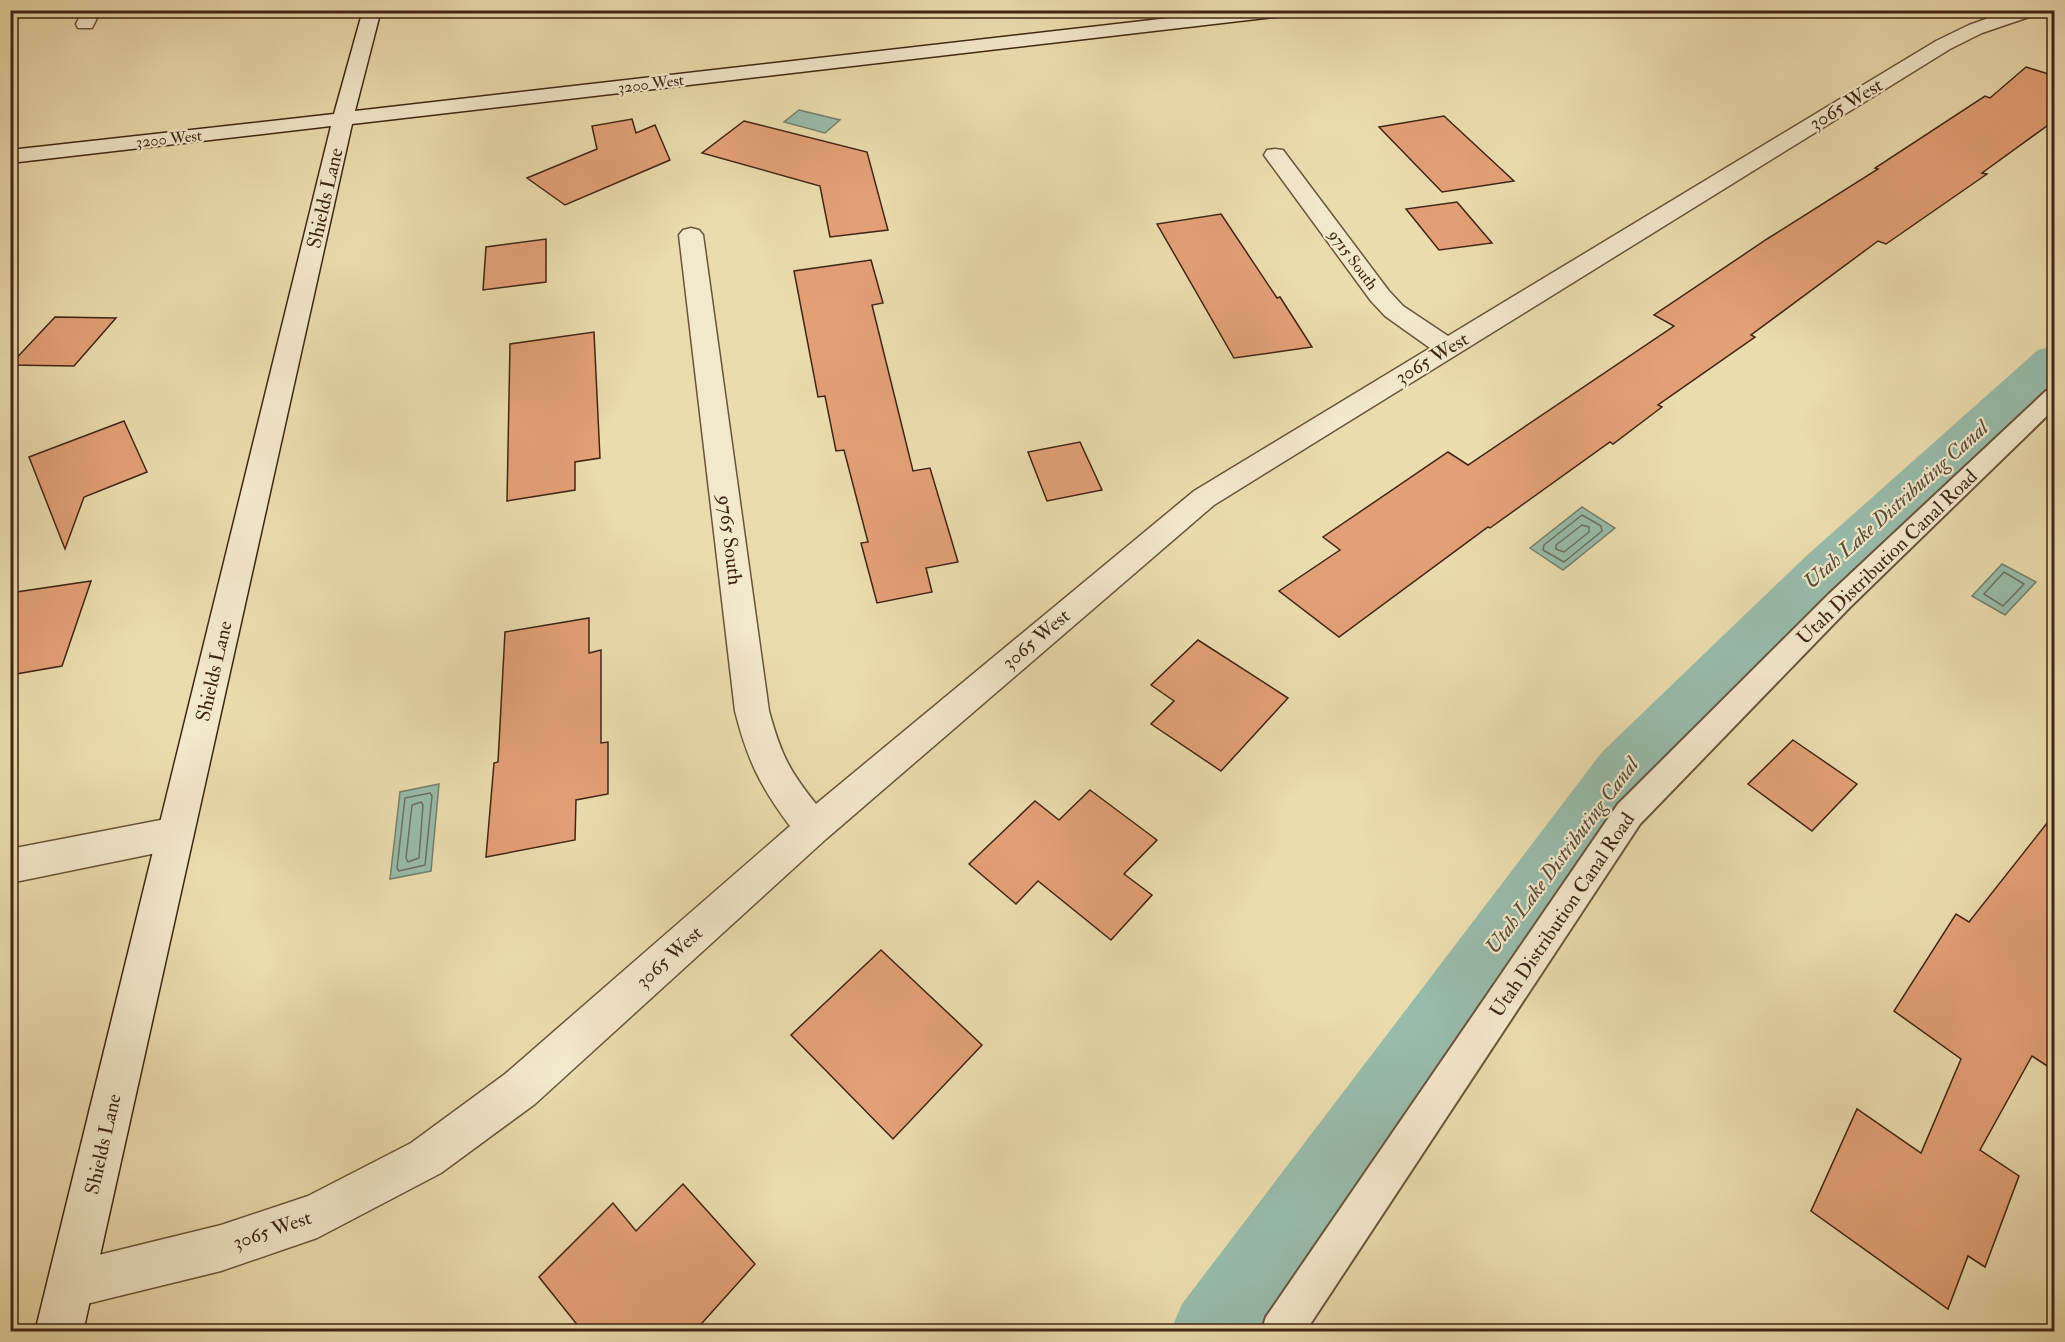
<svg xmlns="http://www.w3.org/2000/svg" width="2065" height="1342" viewBox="0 0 2065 1342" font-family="'IM FELL Double Pica',serif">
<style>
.water{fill:#98bcab;stroke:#75806f;stroke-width:1.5}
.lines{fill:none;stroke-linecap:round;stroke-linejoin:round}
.shore{stroke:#6c7060;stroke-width:1.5}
.canal{fill:#98bcab;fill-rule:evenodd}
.building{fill:#e3a076;stroke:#402515;stroke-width:1.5}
.lane-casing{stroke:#6b533b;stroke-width:4}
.street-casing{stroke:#6b533b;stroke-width:3}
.secondary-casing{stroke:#402515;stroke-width:3}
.lane{fill:#f2e8ca;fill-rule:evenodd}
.street{fill:#f2e8ca;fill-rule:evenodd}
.secondary{fill:#f2e8ca;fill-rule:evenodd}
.labels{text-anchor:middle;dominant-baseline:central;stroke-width:4.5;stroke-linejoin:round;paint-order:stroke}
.far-street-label{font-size:16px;fill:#402515;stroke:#f2e8ca}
.street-label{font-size:20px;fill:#402515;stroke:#f2e8ca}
.water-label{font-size:21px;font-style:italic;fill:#564b3a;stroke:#f2e8ca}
</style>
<rect width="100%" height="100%" fill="#ebdcad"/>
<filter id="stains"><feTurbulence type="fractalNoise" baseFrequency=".00333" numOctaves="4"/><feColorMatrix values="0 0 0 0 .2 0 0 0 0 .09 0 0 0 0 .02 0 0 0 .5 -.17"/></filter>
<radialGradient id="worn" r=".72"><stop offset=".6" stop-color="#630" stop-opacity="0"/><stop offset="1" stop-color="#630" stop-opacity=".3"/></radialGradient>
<g class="water">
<path d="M799,110L840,120L825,133L784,122Z"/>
<path d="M1582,507L1615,528L1563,570L1530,548Z"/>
<path d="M2002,564L2036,582L2005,615L1972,596Z"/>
<path d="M439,784L431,871L390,879L400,792Z"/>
</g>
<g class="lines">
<g class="shore">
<path d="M1582,515L1601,526L1602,531L1564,562L1543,550L1544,545Z"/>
<path d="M1582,525L1589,527V532L1564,552L1556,549V545Z"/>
<path d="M2004,572L2024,584L2003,606L1984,594Z"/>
<path d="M430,793L432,796L425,865L399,871L397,868L405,798Z"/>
<path d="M421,802L423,805L419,858L408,862L406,858L412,805Z"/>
</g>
<path class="canal" d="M2054,346V384L1840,584L1644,788L1259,1332H1170L1182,1304L1602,752L1804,558L2038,350Z"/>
</g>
<g class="building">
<path d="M2026,67L2055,76V120L1982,173L1987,174L1886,244L1878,241L1751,335L1755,337L1658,405L1662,407L1613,444L1610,442L1490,528L1488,527L1339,637L1279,591L1340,550L1323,537L1448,452L1468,465L1674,326L1654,315L1767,239L1878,169L1875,168L1985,96L1990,98Z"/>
<path d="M1444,116L1514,181L1442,192L1379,127Z"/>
<path d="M632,119L636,133L655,125L670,160L565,205L527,178L597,149L592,126Z"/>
<path d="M744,121L867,152L888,230L830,237L820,186L702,153Z"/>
<path d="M1457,202L1492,243L1439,250L1406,209Z"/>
<path d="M1221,214L1277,298L1280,297L1312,347L1234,358L1157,224Z"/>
<path d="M546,239V282L483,290L486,247Z"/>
<path d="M871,260L883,303L872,305L913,471L930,468L958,562L926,568L932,592L877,603L861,543L868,542L844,450L836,451L825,396L818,397L794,271Z"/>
<path d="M55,317L116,318L74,366L10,365Z"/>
<path d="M594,332L600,458L575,462V490L507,501L510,344Z"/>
<path d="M124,421L147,472L84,497L65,549L29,457Z"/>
<path d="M1080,442L1102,490L1047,501L1028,452Z"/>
<path d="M91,581L62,666L10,675V593Z"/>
<path d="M589,618V653L601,650V743L608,742V794L576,800L575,840L486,857L494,763L498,762L505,632Z"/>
<path d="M1198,640L1288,698L1221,771L1151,724L1174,701L1151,685Z"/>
<path d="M1793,740L1857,784L1812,831L1748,784Z"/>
<path d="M1090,790L1157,840L1124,874L1152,895L1111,940L1038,881L1016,904L969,864L1035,801L1059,820Z"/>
<path d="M2055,813V1071L2032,1056L1980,1150L2019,1176L1985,1267L1968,1256L1948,1309L1811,1211L1857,1109L1921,1153L1961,1059L1894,1011L1956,914L1969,922Z"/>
<path d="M881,950L982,1045L893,1139L791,1035Z"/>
<path d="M683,1184L755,1264L694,1332H583L539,1277L613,1203L636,1231Z"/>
</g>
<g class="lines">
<defs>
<path id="lane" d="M2054,389V409L1850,607L1640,824L1305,1332H1261L1266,1317L1618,804L1830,593L2046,391Z"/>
<g id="street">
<path d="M83,10H101L92,28H78L76,24Z"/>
<path d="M2011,10H2041L2038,14L1982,33L1950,49L1214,505L826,839L535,1104L441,1173L317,1238L221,1271L70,1308L54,1301L47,1285L54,1269L70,1262L221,1225L308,1196L411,1143L505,1074L790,826C760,786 747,759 735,711L679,235L683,230L691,228L699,230L703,235L769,711C781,754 788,769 816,804L1194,491L1430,348L1385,316L1371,301L1264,155L1267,150L1275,149L1283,150L1389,291L1403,306L1448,336L1936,41L1969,25Z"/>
<path d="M176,817L189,822L194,833L189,844L176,849L10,883V849Z"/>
</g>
<path id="secondary" d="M363,10H381L355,111L1239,10H1301L1292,15L352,124L83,1332H35L331,126L10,163V150L334,114Z"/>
</defs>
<use href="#lane" class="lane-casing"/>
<use href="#street" class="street-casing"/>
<use href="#secondary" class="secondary-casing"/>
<use href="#lane" class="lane"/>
<use href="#street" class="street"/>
<use href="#secondary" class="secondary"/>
</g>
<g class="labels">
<g class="far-street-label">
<text transform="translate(651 84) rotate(-7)">3200 West</text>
<text transform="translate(169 139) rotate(-6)">3200 West</text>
<text transform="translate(1353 260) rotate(53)">9715 South</text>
</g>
<g class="street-label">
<text transform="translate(1846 104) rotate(-31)">3065 West</text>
<text transform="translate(325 198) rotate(-77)">Shields Lane</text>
<text transform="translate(1432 358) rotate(-31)">3065 West</text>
<text transform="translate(730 540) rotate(83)">9765 South</text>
<text transform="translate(1887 557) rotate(-44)">Utah Distribution Canal Road</text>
<text transform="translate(1036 639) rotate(-40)">3065 West</text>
<text transform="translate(214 671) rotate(-77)">Shields Lane</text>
<text transform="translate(1562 915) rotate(-56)">Utah Distribution Canal Road</text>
<text transform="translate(669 957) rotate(-42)">3065 West</text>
<text transform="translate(103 1144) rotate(-77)">Shields Lane</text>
<text transform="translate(272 1230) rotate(-19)">3065 West</text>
</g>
<g class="water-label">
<text transform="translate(1896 505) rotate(-42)">Utah Lake Distributing Canal</text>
<text transform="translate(1562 856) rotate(-53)">Utah Lake Distributing Canal</text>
</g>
</g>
<rect width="2065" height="1342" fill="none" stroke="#ebdcad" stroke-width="36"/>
<rect x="12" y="12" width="2041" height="1318" fill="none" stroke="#402515" stroke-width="3"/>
<rect x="18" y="18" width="2029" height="1306" fill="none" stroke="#402515" stroke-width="1.5"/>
<rect width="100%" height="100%" filter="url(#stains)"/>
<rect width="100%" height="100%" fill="url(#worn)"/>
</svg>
